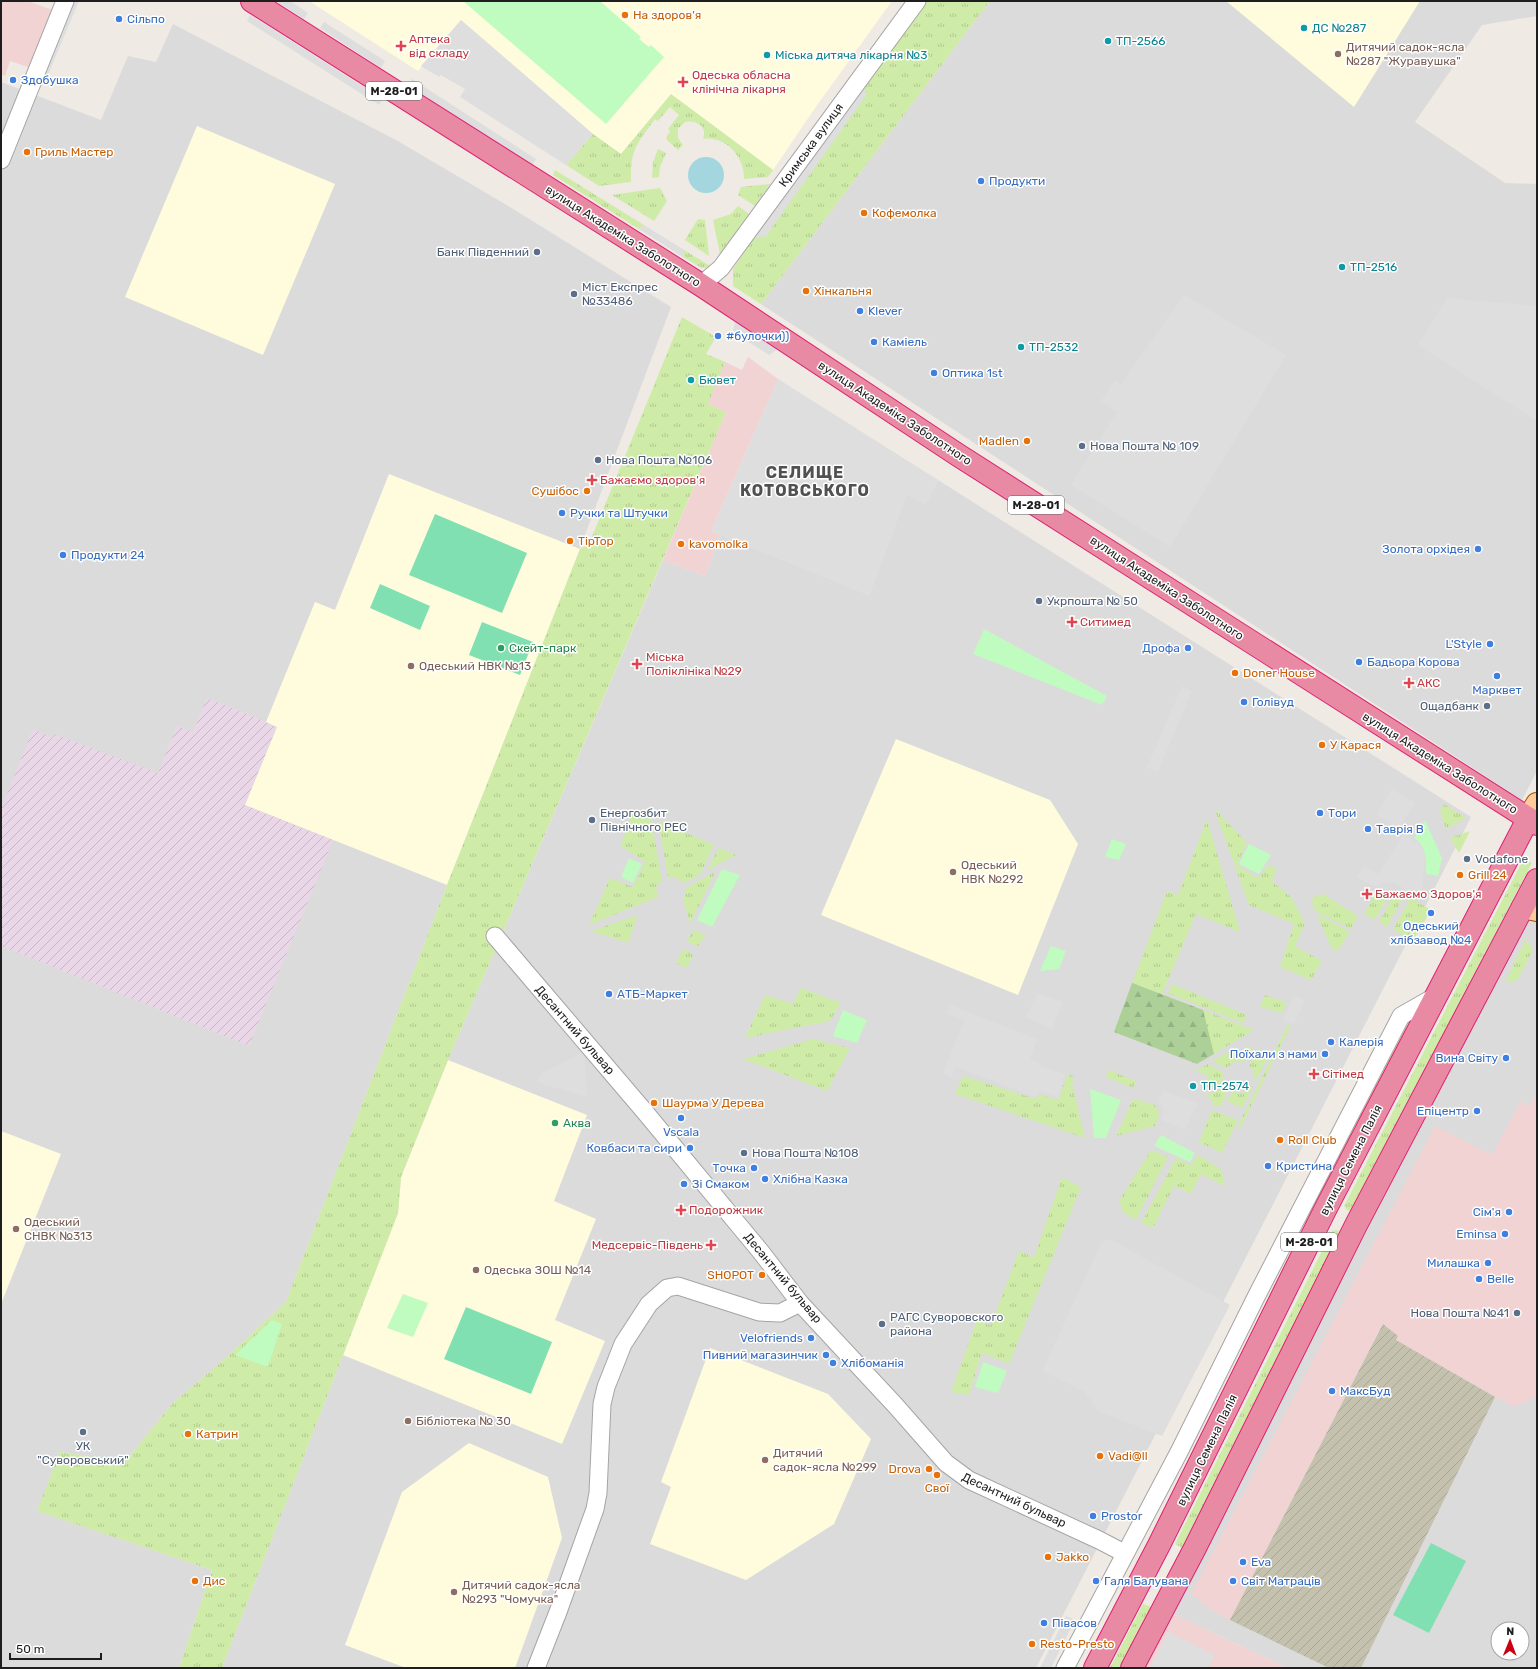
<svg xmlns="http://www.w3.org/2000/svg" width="1538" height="1669" viewBox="0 0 1538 1669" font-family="Rubik,sans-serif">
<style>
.residential{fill:#dcdbdb;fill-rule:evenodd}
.commercial{fill:#f1d3d4}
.industrial{fill:url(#industrial-furrows)}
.education{fill:#fffcdd}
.construction{fill:url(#construction-furrows)}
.grass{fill:url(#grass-tufts)}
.forest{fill:url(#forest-firs)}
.park{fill:#c0fbc0}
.pitch{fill:#80e0b2}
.parking{fill:#dedede}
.water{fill:#a3d6de}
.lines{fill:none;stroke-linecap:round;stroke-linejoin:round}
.minor-casing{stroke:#a5a5a5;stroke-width:19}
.major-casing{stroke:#985800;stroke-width:24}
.highway-casing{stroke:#de2072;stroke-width:24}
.minor{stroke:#fff;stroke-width:17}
.major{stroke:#feca9a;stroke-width:22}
.highway{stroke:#e98aa4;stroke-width:22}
.food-dot{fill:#e8710a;stroke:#fff;stroke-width:1.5}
.shop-dot{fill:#3f7fe0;stroke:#fff;stroke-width:1.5}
.culture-dot{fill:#0f9aa8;stroke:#fff;stroke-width:1.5}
.health-dot{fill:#e0444e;stroke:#fff;stroke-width:1.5}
.education-dot{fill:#8d6e63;stroke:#fff;stroke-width:1.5}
.service-dot{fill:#5c6f8a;stroke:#fff;stroke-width:1.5}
.leisure-dot{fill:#2e9e5b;stroke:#fff;stroke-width:1.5}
.labels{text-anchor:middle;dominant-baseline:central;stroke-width:3;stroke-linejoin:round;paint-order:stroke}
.shield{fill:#fff;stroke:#626262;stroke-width:1}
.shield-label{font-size:11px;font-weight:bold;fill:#1e1e1e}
.food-label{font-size:12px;fill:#c56008;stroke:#fff;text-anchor:start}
.shop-label{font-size:12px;fill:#366cbe;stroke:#fff;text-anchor:start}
.culture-label{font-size:12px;fill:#0d838f;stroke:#fff;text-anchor:start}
.health-label{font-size:12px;fill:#be3a42;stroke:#fff;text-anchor:start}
.education-label{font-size:12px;fill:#785e54;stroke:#fff;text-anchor:start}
.street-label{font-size:12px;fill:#1e1e1e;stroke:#fff}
.service-label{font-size:12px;fill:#4e5e75;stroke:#fff;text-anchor:start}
.leisure-label{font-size:12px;fill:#27864d;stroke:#fff;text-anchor:start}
.district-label{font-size:16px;font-weight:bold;letter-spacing:1px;fill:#515151;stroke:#fff}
</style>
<defs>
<pattern id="industrial-furrows" width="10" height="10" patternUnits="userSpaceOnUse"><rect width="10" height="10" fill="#e9d6e7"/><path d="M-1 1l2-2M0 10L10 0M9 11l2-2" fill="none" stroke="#c7b7c6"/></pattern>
<pattern id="construction-furrows" width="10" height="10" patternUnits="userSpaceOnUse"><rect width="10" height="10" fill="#c4c2af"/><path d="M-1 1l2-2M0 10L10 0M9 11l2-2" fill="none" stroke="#a8a696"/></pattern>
<pattern id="grass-tufts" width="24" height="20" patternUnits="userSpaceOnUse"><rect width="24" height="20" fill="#cfeba8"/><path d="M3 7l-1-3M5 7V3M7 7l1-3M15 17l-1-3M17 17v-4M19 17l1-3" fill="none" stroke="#b1c990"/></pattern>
<pattern id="forest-firs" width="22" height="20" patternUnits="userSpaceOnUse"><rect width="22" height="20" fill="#add098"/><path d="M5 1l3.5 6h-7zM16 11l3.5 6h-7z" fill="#94b283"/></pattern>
</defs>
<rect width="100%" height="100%" fill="#efeae4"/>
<g class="residential">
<path d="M990,1H1537V16L1482,25L1415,122L1505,183L1537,184V771L1522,800L761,304Z"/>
<path d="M173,24L396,140L510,207L671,307L580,548L447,885L286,1302L229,1355L172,1404L125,1462L60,1452L38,1511L212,1570L179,1668H1V82L101,120L128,56L156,62Z"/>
<path d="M938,480L1471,817L1036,1668H222L398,1213L401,1177L448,1060L663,560L705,576L721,535L869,595L907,494L934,489Z"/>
<path d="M1537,880V1668H1287L1163,1609ZM1498,1629H1522V1653H1498Z"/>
</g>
<g class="commercial">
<path d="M1,1H27L53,10L31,68L10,61L5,76L1,74Z"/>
<path d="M748,357L778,379L711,531L721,535L705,576L663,560L726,412L707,404L725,362L742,370Z"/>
<path d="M1537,1093V1396L1514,1407L1395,1340L1383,1324L1230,1620L1213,1611L1191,1594L1435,1126L1492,1155L1521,1101L1530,1106Z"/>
<path d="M1163,1609L1287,1668H1132Z"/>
</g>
<path class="industrial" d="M207,698L277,726L245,805L333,840L249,1046L1,946V809L33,729L53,738L54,734L158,773L177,726L193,732Z"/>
<g class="education">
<path d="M309,1H892L815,108L773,170L671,94L621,154L593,134L461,20L418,71Z"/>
<path d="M1226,1H1420L1354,107Z"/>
<path d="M197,126L335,184L263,355L125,297Z"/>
<path d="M389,474L580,549L447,885L245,805L277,727L266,722L315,602L335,610Z"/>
<path d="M896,739L1050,800L1078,844L1018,995L821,915Z"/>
<path d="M448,1060L587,1115L554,1201L596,1219L555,1320L605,1341L562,1444L343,1355L398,1213L401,1177Z"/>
<path d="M1,1131L61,1154L1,1304Z"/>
<path d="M710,1348L828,1394L871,1439L834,1524L746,1580L650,1544L671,1487L661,1482Z"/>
<path d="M469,1443L548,1477L562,1538L515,1668H406L345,1645L402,1492Z"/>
</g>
<path class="construction" d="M1383,1324L1398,1336L1396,1340L1495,1397L1361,1668H1329L1230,1620Z"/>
<g class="grass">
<path d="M924,1H990L761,304L733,286V269L754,238L766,236L860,84Z"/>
<path d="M671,94L773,170L768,177L744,179C745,158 726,135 703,139C708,126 696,120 685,122L678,129V138L683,145L678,150L666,139L670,131L668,129L679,115L670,107L658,121L655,119C637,144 630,149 631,182L599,186L566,165L593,134L621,154Z"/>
<path d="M658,149L666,153L660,167L659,177L652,178L653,162Z"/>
<path d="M555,170L644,225L639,229L553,175Z"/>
<path d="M770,184L755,206L738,195L741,187Z"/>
<path d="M660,188L667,201L654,221L612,195Z"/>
<path d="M738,206L749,214L720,254L713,220L731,214Z"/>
<path d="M698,219L705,220L709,256L685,240Z"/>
<path d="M684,250L712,267L702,268L683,257Z"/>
<path d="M682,317L716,337L706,354L725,362L708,404L726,412L448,1060L401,1177L398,1213L222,1668H179L212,1570L37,1511L60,1452L125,1462L172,1404L229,1355L286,1302L447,885L580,549L589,544Z"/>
<path d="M1444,804L1466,818L1446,829L1440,811Z"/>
<path d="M1214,808L1247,843L1237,865L1258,878L1269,865L1277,869L1272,881L1292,898L1305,923L1295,946L1322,961L1311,980L1280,967L1294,924L1249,905Z"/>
<path d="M632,810L651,818L662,881L656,887L658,897L589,925L610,878L633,887L645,862L621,846Z"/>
<path d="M1207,819L1240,932L1196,914L1162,994L1254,1030L1197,1064L1114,1032L1167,891L1178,895Z"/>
<path d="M658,821L714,845L700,875L684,883L676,878L668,877Z"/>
<path d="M1470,831L1459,853L1450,838Z"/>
<path d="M719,848L736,855L707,870Z"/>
<path d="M1524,858L1532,863L1353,1209L1349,1211L1346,1209L1344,1206Z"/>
<path d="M716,871L690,924L683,899L685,894L686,888Z"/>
<path d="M1396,891L1404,896L1387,927L1379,922Z"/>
<path d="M1376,892L1387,898L1375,920L1364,914Z"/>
<path d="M1323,894L1358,916L1351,929L1315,911L1311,898Z"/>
<path d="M1411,898L1431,910L1413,941L1393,929Z"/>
<path d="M1317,914L1350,932L1338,951L1331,947Z"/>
<path d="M638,915L628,943L591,931Z"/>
<path d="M693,930L706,935L698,946L687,942Z"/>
<path d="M1526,939L1533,950L1518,979L1514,982H1505Z"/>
<path d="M683,949L693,954L687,968L676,963Z"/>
<path d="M1172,984L1247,1015L1243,1023L1168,993Z"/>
<path d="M801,988L841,1003L830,1021L745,1038L765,995L793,1004Z"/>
<path d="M1265,995L1287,1003L1282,1013L1260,1007Z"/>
<path d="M1288,1024L1291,1025L1241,1127L1238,1126Z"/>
<path d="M1405,1025L1408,1026V1031L1310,1226L1303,1223Z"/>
<path d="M813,1039L850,1048L827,1091L743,1059Z"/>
<path d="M1247,1046L1252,1048L1245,1062H1235L1226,1068L1212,1061L1232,1050L1242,1054Z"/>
<path d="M1257,1049L1269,1055L1255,1082L1253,1070L1249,1066Z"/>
<path d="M1208,1064L1224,1073L1222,1078L1224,1084L1202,1091L1208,1075L1195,1071Z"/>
<path d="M1108,1070L1136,1081L1133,1088L1106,1077Z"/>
<path d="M1068,1074L1074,1077L1072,1083L1085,1138L955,1094L963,1076L1036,1099L1039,1094L1058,1100Z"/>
<path d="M1251,1086L1253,1087L1242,1108L1227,1101L1233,1091L1242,1094Z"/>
<path d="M1225,1088L1229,1089L1220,1107L1211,1104L1213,1100L1204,1096Z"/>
<path d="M1133,1099L1153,1104L1157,1107L1159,1115L1155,1126L1116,1136Z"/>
<path d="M1212,1110L1238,1120L1222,1153L1199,1142Z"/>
<path d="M1151,1150L1168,1157L1136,1220L1123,1212L1119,1201Z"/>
<path d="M1198,1155L1222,1170L1225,1186L1201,1174L1191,1194L1174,1186L1153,1228L1141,1223L1176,1158L1191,1165Z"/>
<path d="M1062,1177L1081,1187L1009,1364L982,1353L969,1395L951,1392L977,1320L991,1325L1019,1251L1034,1257Z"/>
<path d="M1336,1230L1339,1231L1340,1235L1183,1548L1175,1544L1332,1231Z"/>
<path d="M1143,1604L1151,1607L1120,1668H1110Z"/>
</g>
<path class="forest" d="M1132,983L1203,1010L1214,1054L1197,1064L1114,1032Z"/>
<g class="park">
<path d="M463,1H600L641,37L639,39L649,47L651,45L664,57L606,124Z"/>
<path d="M984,629L1107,696L1102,705L973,654Z"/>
<path d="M1425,820L1442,858L1438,876L1426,874C1426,860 1427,846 1414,838Z"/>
<path d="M1112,839L1126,844L1119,860L1105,857Z"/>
<path d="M1249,844L1271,855L1259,874L1239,864Z"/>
<path d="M629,858L642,864L633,883L621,877Z"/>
<path d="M722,869L740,875L712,927L697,920Z"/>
<path d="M1051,946L1066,951L1059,969L1040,971Z"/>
<path d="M843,1010L867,1020L857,1043L833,1036Z"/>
<path d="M1090,1089L1121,1100L1106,1138H1094Z"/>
<path d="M1161,1135L1195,1153L1190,1162L1154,1146Z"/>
<path d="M403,1294L428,1303L413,1337L387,1328Z"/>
<path d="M272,1320L282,1324L268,1367L235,1355Z"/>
<path d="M983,1362L1007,1371L998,1393L975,1387Z"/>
</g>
<g class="pitch">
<path d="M435,514L527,553L502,613L409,575Z"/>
<path d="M380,584L430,606L420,630L370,608Z"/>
<path d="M482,622L533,642L520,675L469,655Z"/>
<path d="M466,1307L552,1342L531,1394L444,1359Z"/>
<path d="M1431,1543L1466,1561L1429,1633L1393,1615Z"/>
</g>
<g class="parking">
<path d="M70,1H79L44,84L37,82Z"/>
<path d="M275,1H290L308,13L304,19Z"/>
<path d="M250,15L383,99L379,105L247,21Z"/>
<path d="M461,20L593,134L566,165L460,97L465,89L441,75L439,77L421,66Z"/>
<path d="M324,22L385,61L381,68L320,28Z"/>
<path d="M412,79L536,159L532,165L408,85Z"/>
<path d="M860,84L867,94L766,236L754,238Z"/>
<path d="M644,225L684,250L683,257L639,229Z"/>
<path d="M1184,295L1286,355L1170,547L1071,485L1117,412L1101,401L1115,380L1121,384Z"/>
<path d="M1447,298L1537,306V421L1418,345Z"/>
<path d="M735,321L778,349L769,355L733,332Z"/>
<path d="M778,379L938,480L926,505L907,495L869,595L711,531Z"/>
<path d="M1182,686L1192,691L1158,772L1147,767Z"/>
<path d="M1392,789L1415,803L1399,829L1376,814Z"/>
<path d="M1403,835L1421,845L1425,857L1421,900L1397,884L1387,882L1377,886L1370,884L1357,877L1364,866L1378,874Z"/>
<path d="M1037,993L1063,1002L1052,1029L1026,1017Z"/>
<path d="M1294,996L1305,1000L1294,1024L1283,1019Z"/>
<path d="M950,1005L1037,1039L1030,1059L1040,1063L1039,1066L1065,1074L1058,1097L1039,1091L1036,1097L956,1067L951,1077L943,1074L964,1020L947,1014Z"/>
<path d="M584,1052L587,1097L537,1082L540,1074Z"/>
<path d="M1163,1091L1198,1103L1185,1130L1161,1120L1164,1112L1161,1104L1158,1101Z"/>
<path d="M1111,1240L1230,1305L1162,1436L1098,1411L1084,1391L1042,1371L1102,1241Z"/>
<path d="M1066,1616L1075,1620L1051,1668H1040Z"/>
<path d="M1168,1632L1215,1655L1208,1668H1150Z"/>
</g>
<circle class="water" cx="706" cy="175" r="18"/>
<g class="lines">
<defs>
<g id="minor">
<path d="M1,160L65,1"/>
<path d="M701,285L721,268L917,1"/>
<path d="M495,936L645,1112L761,1252L800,1303L895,1405L946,1463L969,1480L1099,1540L1124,1553"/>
<path d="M536,1668L558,1612L595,1509L598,1493L602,1404L606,1387L623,1344L649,1304L667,1288L678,1286L759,1312L780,1313L800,1303"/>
<path d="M1065,1668L1179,1452L1257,1295L1401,1016L1436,996"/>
</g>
<g id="major">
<path d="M1528,819L1537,804"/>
<path d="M1523,907L1537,910"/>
</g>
<g id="highway">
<path d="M252,1L701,285L958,455L1537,824"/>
<path d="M1095,1668L1159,1545L1325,1210L1528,819"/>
<path d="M1132,1668L1195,1548L1356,1225L1537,880"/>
</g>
</defs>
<use href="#minor" class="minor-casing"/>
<use href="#major" class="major-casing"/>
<use href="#highway" class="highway-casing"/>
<use href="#minor" class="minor"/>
<use href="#major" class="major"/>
<use href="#highway" class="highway"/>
</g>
<g class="food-dot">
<circle cx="625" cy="15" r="4"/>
<circle cx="27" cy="152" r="4"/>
<circle cx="864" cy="213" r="4"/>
<circle cx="806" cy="291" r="4"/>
<circle cx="1027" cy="441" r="4"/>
<circle cx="587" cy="491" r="4"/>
<circle cx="570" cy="541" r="4"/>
<circle cx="681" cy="544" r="4"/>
<circle cx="1235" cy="673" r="4"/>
<circle cx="1322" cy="745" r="4"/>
<circle cx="1460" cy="875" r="4"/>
<circle cx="654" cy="1103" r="4"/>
<circle cx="1280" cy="1140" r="4"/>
<circle cx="762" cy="1275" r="4"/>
<circle cx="188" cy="1434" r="4"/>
<circle cx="1100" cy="1456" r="4"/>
<circle cx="929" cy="1469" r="4"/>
<circle cx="937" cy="1475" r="4"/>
<circle cx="1048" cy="1557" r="4"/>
<circle cx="195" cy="1581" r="4"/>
<circle cx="1032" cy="1644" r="4"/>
</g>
<g class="shop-dot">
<circle cx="119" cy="19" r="4"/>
<circle cx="13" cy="80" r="4"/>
<circle cx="981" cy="181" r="4"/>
<circle cx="860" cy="311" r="4"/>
<circle cx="718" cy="336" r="4"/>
<circle cx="874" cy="342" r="4"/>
<circle cx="934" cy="373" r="4"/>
<circle cx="562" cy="513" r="4"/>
<circle cx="1478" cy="549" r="4"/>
<circle cx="63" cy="555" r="4"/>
<circle cx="1490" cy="644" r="4"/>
<circle cx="1188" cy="648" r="4"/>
<circle cx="1359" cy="662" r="4"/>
<circle cx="1497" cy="676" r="4"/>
<circle cx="1244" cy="702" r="4"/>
<circle cx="1320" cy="813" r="4"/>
<circle cx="1368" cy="829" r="4"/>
<circle cx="1431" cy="913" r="4"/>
<circle cx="609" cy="994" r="4"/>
<circle cx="1331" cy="1042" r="4"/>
<circle cx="1325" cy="1054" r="4"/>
<circle cx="1506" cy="1058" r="4"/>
<circle cx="1477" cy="1111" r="4"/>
<circle cx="681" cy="1118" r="4"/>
<circle cx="690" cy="1148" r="4"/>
<circle cx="1268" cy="1166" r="4"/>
<circle cx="754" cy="1168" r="4"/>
<circle cx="765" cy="1179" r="4"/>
<circle cx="684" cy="1184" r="4"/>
<circle cx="1509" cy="1212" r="4"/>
<circle cx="1505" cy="1234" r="4"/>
<circle cx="1488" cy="1263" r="4"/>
<circle cx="1479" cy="1279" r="4"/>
<circle cx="811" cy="1338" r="4"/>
<circle cx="826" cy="1355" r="4"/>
<circle cx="833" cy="1363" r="4"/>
<circle cx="1332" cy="1391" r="4"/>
<circle cx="1093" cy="1516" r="4"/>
<circle cx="1243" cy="1562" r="4"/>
<circle cx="1096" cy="1581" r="4"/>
<circle cx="1233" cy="1581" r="4"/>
<circle cx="1044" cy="1623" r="4"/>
</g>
<g class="culture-dot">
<circle cx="1304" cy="28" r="4"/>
<circle cx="1108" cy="41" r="4"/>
<circle cx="767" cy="55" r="4"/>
<circle cx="1342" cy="267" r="4"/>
<circle cx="1021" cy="347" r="4"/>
<circle cx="691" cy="380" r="4"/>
<circle cx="1193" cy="1086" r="4"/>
</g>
<g class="health-dot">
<path d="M399 40h4v4h4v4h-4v4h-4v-4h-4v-4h4z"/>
<path d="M681 76h4v4h4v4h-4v4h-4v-4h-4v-4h4z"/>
<path d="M590 474h4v4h4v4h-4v4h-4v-4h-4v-4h4z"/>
<path d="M1070 616h4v4h4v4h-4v4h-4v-4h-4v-4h4z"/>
<path d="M635 658h4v4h4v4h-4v4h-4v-4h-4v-4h4z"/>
<path d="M1407 677h4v4h4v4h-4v4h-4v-4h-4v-4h4z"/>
<path d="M1365 888h4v4h4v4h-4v4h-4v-4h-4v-4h4z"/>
<path d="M1312 1068h4v4h4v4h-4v4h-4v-4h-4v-4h4z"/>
<path d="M679 1204h4v4h4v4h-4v4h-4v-4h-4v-4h4z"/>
<path d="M709 1239h4v4h4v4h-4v4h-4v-4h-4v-4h4z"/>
</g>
<g class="education-dot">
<circle cx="1338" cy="54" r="4"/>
<circle cx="411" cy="666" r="4"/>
<circle cx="953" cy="872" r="4"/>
<circle cx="16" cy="1229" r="4"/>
<circle cx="476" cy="1270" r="4"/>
<circle cx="408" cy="1421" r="4"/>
<circle cx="765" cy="1460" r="4"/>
<circle cx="454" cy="1592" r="4"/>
</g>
<g class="service-dot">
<circle cx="537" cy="252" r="4"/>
<circle cx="574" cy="294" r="4"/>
<circle cx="1082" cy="446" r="4"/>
<circle cx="598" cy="460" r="4"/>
<circle cx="1039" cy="601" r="4"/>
<circle cx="1487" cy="706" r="4"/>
<circle cx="592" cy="820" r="4"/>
<circle cx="1467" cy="859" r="4"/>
<circle cx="744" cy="1153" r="4"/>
<circle cx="1517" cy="1313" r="4"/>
<circle cx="882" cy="1324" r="4"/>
<circle cx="83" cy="1432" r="4"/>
</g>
<g class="leisure-dot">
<circle cx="501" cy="648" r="4"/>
<circle cx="555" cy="1123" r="4"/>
</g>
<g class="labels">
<g class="shield">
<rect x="366" y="82" width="56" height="18" rx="3"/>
<rect x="1008" y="496" width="56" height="18" rx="3"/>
<rect x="1281" y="1233" width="56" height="18" rx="3"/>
</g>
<g class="shield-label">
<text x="394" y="91">М-28-01</text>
<text x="1036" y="505">М-28-01</text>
<text x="1309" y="1242">М-28-01</text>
</g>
<g class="food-label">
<text x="633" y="15">На здоров'я</text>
<text x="35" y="152">Гриль Мастер</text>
<text x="872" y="213">Кофемолка</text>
<text x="814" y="291">Хінкальня</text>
<text x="1019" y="441" text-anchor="end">Madlen</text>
<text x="579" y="491" text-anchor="end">Сушібос</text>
<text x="578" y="541">TipTop</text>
<text x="689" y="544">kavomolka</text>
<text x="1243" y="673">Doner House</text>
<text x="1330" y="745">У Карася</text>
<text x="1468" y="875">Grill 24</text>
<text x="662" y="1103">Шаурма У Дерева</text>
<text x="1288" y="1140">Roll Club</text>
<text x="754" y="1275" text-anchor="end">SHOPOT</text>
<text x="196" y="1434">Катрин</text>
<text x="1108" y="1456">Vadi@ll</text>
<text x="921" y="1469" text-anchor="end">Drova</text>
<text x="937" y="1488" text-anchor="middle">Свої</text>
<text x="1056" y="1557">Jakko</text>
<text x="203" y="1581">Дис</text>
<text x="1040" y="1644">Resto-Presto</text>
</g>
<g class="shop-label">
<text x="127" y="19">Сільпо</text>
<text x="21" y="80">Здобушка</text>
<text x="989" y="181">Продукти</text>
<text x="868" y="311">Klever</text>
<text x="726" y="336">#булочки))</text>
<text x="882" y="342">Каміель</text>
<text x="942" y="373">Оптика 1st</text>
<text x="570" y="513">Ручки та Штучки</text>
<text x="1470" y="549" text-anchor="end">Золота орхідея</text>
<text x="71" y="555">Продукти 24</text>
<text x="1482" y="644" text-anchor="end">L'Style</text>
<text x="1180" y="648" text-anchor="end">Дрофа</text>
<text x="1367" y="662">Бадьора Корова</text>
<text x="1497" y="690" text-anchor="middle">Марквет</text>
<text x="1252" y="702">Голівуд</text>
<text x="1328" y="813">Тори</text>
<text x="1376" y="829">Таврія В</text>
<text x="1431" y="926" text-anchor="middle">Одеський<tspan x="1431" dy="14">хлібзавод №4</tspan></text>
<text x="617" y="994">АТБ-Маркет</text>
<text x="1339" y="1042">Калерія</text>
<text x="1317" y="1054" text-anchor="end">Поїхали з нами</text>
<text x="1498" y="1058" text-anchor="end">Вина Світу</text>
<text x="1469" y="1111" text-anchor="end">Епіцентр</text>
<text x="681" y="1132" text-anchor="middle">Vscala</text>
<text x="682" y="1148" text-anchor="end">Ковбаси та сири</text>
<text x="1276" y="1166">Кристина</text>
<text x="746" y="1168" text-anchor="end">Точка</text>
<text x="773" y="1179">Хлiбна Казка</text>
<text x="692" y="1184">Зі Смаком</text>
<text x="1501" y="1212" text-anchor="end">Сім'я</text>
<text x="1497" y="1234" text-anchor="end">Eminsa</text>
<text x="1480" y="1263" text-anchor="end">Милашка</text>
<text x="1487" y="1279">Belle</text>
<text x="803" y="1338" text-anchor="end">Velofriends</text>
<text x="818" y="1355" text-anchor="end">Пивний магазинчик</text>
<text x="841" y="1363">Хлібоманія</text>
<text x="1340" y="1391">МаксБуд</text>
<text x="1101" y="1516">Prostor</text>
<text x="1251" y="1562">Eva</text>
<text x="1104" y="1581">Галя Балувана</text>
<text x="1241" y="1581">Світ Матраців</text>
<text x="1052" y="1623">Півасов</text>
</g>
<g class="culture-label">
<text x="1312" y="28">ДС №287</text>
<text x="1116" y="41">ТП-2566</text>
<text x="775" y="55">Міська дитяча лікарня №3</text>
<text x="1350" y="267">ТП-2516</text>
<text x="1029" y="347">ТП-2532</text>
<text x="699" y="380">Бювет</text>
<text x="1201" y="1086">ТП-2574</text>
</g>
<g class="health-label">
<text x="409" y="39">Аптека<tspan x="409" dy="14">від складу</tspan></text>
<text x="692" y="75">Одеська обласна<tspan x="692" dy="14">клінічна лікарня</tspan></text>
<text x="600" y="480">Бажаємо здоров'я</text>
<text x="1080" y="622">Ситимед</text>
<text x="646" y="657">Міська<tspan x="646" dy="14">Поліклініка №29</tspan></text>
<text x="1417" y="683">АКС</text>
<text x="1375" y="894">Бажаємо Здоров'я</text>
<text x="1322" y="1074">Сітімед</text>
<text x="689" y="1210">Подорожник</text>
<text x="703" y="1245" text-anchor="end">Медсервіс-Південь</text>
</g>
<g class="education-label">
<text x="1346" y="47">Дитячий садок-ясла<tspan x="1346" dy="14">№287 "Журавушка"</tspan></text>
<text x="419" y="666">Одеський НВК №13</text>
<text x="961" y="865">Одеський<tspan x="961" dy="14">НВК №292</tspan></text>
<text x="24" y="1222">Одеський<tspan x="24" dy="14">СНВК №313</tspan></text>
<text x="484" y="1270">Одеська ЗОШ №14</text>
<text x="416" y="1421">Бібліотека № 30</text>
<text x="773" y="1453">Дитячий<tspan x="773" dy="14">садок-ясла №299</tspan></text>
<text x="462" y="1585">Дитячий садок-ясла<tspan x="462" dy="14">№293 "Чомучка"</tspan></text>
</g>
<g class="street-label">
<text transform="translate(811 145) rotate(-54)">Кримська вулиця</text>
<text transform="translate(623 236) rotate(32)">вулиця Академіка Заболотного</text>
<text transform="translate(895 413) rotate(33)">вулиця Академіка Заболотного</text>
<text transform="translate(1167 588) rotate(33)">вулиця Академіка Заболотного</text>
<text transform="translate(1440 763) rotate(32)">вулиця Академіка Заболотного</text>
<text transform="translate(575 1030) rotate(49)">Десантний бульвар</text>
<text transform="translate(1351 1160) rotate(-63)">вулиця Семена Палія</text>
<text transform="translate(783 1278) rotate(50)">Десантний бульвар</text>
<text transform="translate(1207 1450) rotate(-64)">вулиця Семена Палія</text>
<text transform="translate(1014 1500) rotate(25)">Десантний бульвар</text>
</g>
<g class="service-label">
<text x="529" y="252" text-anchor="end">Банк Південний</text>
<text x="582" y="287">Міст Експрес<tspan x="582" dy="14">№33486</tspan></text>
<text x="1090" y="446">Нова Пошта № 109</text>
<text x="606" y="460">Нова Пошта №106</text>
<text x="1047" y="601">Укрпошта № 50</text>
<text x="1479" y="706" text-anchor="end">Ощадбанк</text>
<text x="600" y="813">Енергозбит<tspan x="600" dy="14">Північного РЕС</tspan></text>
<text x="1475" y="859">Vodafone</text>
<text x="752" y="1153">Нова Пошта №108</text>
<text x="1509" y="1313" text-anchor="end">Нова Пошта №41</text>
<text x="890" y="1317">РАГС Суворовского<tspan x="890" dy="14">района</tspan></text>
<text x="83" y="1446" text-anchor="middle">УК<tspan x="83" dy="14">"Суворовський"</tspan></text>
</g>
<g class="leisure-label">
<text x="509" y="648">Скейт-парк</text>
<text x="563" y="1123">Аква</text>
</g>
<g class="district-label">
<text x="805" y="472">СЕЛИЩЕ<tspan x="805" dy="18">КОТОВСЬКОГО</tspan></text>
</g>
</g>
<rect width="1538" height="1669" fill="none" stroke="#1e1e1e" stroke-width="4"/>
<g transform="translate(1510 1641) rotate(1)"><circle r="19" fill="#ffffff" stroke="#a5a5a5"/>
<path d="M0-3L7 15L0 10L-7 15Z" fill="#cc0013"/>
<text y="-6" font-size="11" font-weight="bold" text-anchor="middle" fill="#1e1e1e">N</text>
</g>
<path d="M10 1653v6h91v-6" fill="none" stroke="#1e1e1e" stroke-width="2"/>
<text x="16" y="1653" font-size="12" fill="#1e1e1e" stroke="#ffffff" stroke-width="3" paint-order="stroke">50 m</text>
</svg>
